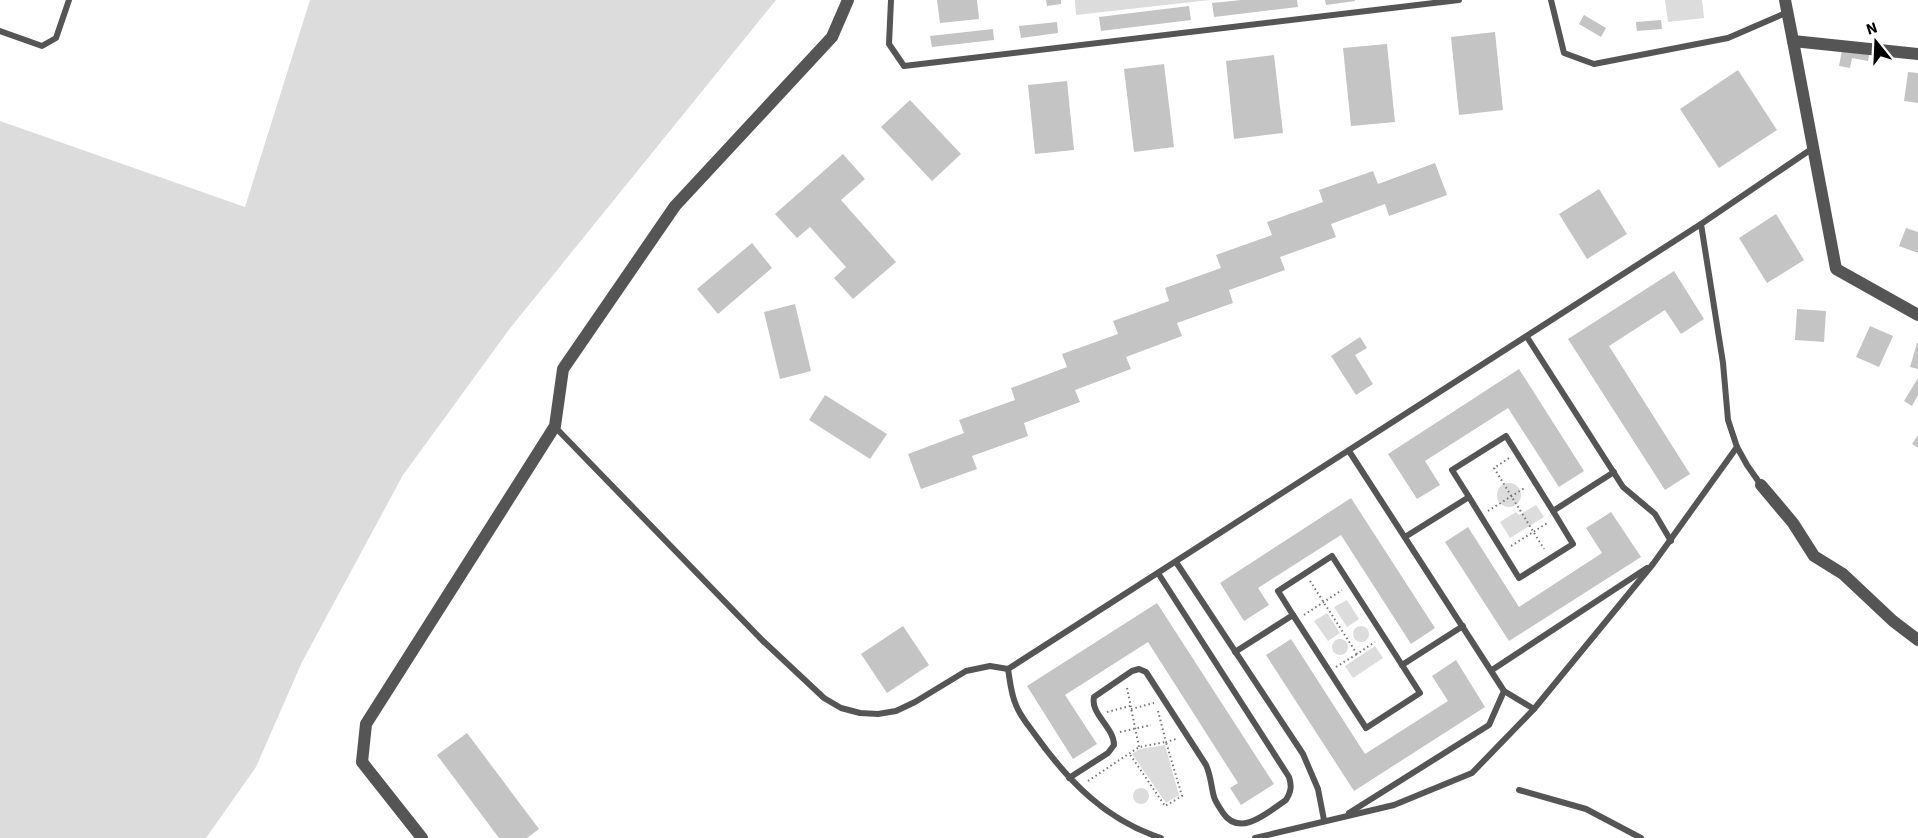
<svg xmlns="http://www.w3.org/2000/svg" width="1918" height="838" viewBox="0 0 1918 838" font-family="'Source Sans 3',sans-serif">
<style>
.green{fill:#dcdcdc}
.building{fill:#c4c4c4}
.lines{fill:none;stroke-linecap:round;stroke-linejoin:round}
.path{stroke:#777;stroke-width:2;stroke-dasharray:1.5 3;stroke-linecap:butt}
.service{stroke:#555;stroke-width:6}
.minor{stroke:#555;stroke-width:12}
</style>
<rect width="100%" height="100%" fill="#fff"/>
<g class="green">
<path d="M310,0H776L511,327L403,475L302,662L256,767L206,838H0V121L245,207Z"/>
<path d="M1075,0H1210L1076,15Z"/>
<path d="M1665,0H1702L1704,18L1668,22Z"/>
<circle cx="1509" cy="495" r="12"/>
<path d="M1536,505L1544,517L1510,538L1500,522L1516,512L1519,515Z"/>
<path d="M1347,600L1359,619L1347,627L1334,607Z"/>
<path d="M1327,613L1340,633L1328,641L1314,621Z"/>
<circle cx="1361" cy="634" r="8"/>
<circle cx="1340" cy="647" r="8"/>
<path d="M1375,646L1383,658L1353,678L1345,666Z"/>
<path d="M1165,745L1179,795L1166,803L1132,754L1140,749Z"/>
<circle cx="1141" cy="796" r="8"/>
</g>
<g class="building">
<path d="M937,0H977L979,19L940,23Z"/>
<path d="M1046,0H1061V4L1047,6Z"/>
<path d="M1241,0H1297L1298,7L1214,17L1212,3Z"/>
<path d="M1325,0H1355V1L1326,5Z"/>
<path d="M1189,6L1191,20L1101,31L1099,17Z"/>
<path d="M1584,15L1606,28L1601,37L1579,24Z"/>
<path d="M1661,20L1662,29L1637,31L1636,22Z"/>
<path d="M1057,22L1058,33L1021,38L1019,26Z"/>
<path d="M993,29L994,40L932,47L930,36Z"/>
<path d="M1495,32L1503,110L1459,115L1451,37Z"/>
<path d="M1387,44L1395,122L1351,126L1343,48Z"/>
<path d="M1843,45L1870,50L1868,61L1852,58L1850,68L1839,66Z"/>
<path d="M1274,55L1283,133L1234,139L1226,61Z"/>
<path d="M1164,64L1174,147L1134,152L1124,69Z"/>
<path d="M1738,70L1777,130L1719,168L1680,109Z"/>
<path d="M1908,72L1918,73V103L1904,101Z"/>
<path d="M1067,81L1074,150L1035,154L1028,85Z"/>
<path d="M910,100L961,154L932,181L881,127Z"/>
<path d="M843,154L865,179L841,200L896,262L853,299L834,278L846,267L810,227L797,238L775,214Z"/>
<path d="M1435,163L1447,195L1389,216L1385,204L1331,224L1336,237L1280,257L1285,270L1229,290L1233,303L1177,323L1182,336L1126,357L1131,369L1075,390L1080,402L1024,423L1028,436L972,456L977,469L921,489L908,454L964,433L959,420L1015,400L1011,388L1067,367L1062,354L1118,334L1113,321L1169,301L1165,288L1221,268L1216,255L1272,235L1267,222L1323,202L1319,190L1373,171L1378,184Z"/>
<path d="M1599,189L1627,234L1587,259L1559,214Z"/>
<path d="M1776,214L1804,260L1767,283L1739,238Z"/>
<path d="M1906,228L1918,232V253L1899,246Z"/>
<path d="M752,243L772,268L718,314L697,289Z"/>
<path d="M1674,271L1704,319L1681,334L1665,310L1609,346L1690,474L1665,490L1568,339Z"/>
<path d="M795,304L811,371L780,379L764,312Z"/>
<path d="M1797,309L1826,311L1824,342L1795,340Z"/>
<path d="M1870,326L1893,336L1879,367L1856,357Z"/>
<path d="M1360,337L1367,348L1355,355L1373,384L1356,395L1331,356Z"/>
<path d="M1917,343H1918V369L1910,367Z"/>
<path d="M1519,369L1584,471L1559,487L1508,408L1425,461L1440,485L1417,499L1388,454Z"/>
<path d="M1918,378V395L1912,406L1904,401Z"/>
<path d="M825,395L887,434L870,459L809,420Z"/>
<path d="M1918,435V448L1912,444Z"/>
<path d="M1351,498L1435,628L1411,644L1341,535L1258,588L1269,605L1244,621L1220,583Z"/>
<path d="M1611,512L1641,557L1509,641L1445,542L1468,527L1519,607L1602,553L1586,528Z"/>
<path d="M1157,603L1274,784L1241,805L1230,788L1238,783L1148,642L1065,695L1097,744L1073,759L1027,686Z"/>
<path d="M903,626L929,665L887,693L861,654Z"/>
<path d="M1291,639L1365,754L1448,701L1432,676L1456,660L1485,707L1354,791L1266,655Z"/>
<path d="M467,733L539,829L527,838H499L437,755Z"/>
</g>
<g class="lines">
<g class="path">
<path d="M1509,458L1494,468L1544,549"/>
<path d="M1488,511L1526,487"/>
<path d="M1511,546L1549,522"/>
<path d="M1310,581L1357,654L1375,642"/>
<path d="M1304,615L1342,590"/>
<path d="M1336,667L1357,654"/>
<path d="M1127,688L1139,747"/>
<path d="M1131,709L1154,703"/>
<path d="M1158,711L1166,742L1176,739"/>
<path d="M1107,712L1130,706"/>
<path d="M1120,732L1151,725"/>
<path d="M1088,781L1139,747L1166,742L1182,796L1165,806L1129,753"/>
</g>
<g class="service">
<path d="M891,0L889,44L904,66L1459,0"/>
<path d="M1551,0L1564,53L1594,64L1728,38L1788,12"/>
<path d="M0,31L42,46L56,38L69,0"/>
<path d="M1701,224L1723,363L1728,420L1737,447L1747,465L1761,485"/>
<path d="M1527,337L1623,487L1655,514L1671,541"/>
<path d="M555,427L762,640L824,698L841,708L860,713L878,714L896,711L915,702L966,671L990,666L1008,669L1701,224L1813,148"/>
<path d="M1349,451L1504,691L1489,725L1349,813"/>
<path d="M1469,497L1452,470L1506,436L1553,511"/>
<path d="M1405,537L1469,497L1519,578L1573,544L1553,511L1614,472"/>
<path d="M1176,562L1303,754L1318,789L1324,820"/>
<path d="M1293,615L1278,591L1332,556L1402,665"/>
<path d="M1235,652L1293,615L1366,728L1420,693L1402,665L1463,626"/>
<path d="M1008,669C1010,681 1011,694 1016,705C1020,716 1029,726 1036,736C1069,782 1106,820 1161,838"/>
<path d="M1492,670L1647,568"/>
<path d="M1504,691L1534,709"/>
<path d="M1069,778L1108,753L1114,745C1114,727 1090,714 1094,697L1132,671L1139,669L1146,672L1206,765C1211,776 1211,786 1214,797C1216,803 1220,808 1223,813C1240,838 1268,812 1286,800C1291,792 1292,786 1289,777L1158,573"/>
<path d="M1519,790L1586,809L1641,838"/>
<path d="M1255,838L1394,805L1472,773L1534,709L1653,564L1737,447"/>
</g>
<g class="minor">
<path d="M1785,0L1793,41L1918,54"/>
<path d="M1793,41L1836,269L1918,315"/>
<path d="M1761,485L1793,523L1814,556L1843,574L1893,621L1918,640"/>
<path d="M422,838L362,762L366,724L555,426L563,369L675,206L832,37L848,0"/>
</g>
</g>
<g transform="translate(1876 42) rotate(342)" stroke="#ffffff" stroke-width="4.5" paint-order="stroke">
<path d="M0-4.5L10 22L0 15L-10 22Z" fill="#000000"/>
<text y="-9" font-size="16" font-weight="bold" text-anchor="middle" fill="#000000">N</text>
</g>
</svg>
